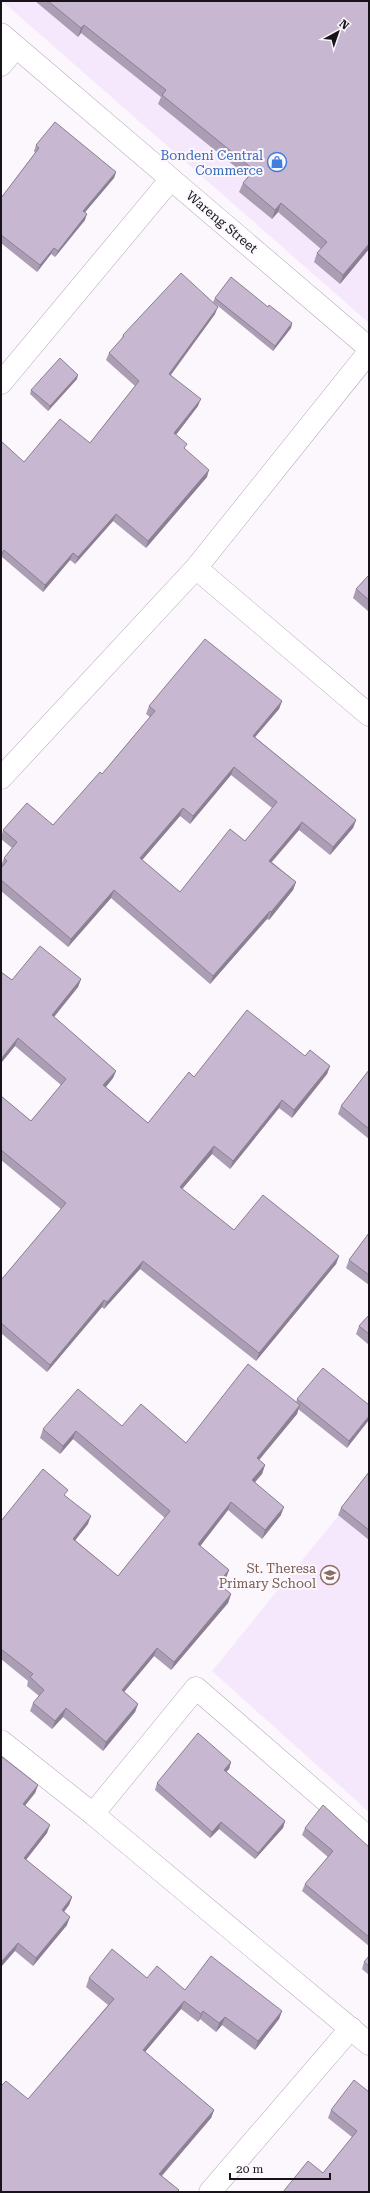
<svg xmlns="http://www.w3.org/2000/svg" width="370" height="2193" viewBox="0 0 370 2193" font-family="'Roboto Serif',serif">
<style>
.built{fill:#f5e8fc}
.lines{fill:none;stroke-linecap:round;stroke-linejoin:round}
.minor-casing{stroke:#b6a6be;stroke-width:23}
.minor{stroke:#fff;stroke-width:22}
.wall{fill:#ab9db3;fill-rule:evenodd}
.shaded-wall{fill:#8b8092}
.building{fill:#c7b7d0;stroke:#8b8092;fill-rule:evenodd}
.labels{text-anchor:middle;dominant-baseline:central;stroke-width:4;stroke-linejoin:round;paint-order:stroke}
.shop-label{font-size:13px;fill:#366cbe;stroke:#fbf7fd;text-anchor:end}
.street-label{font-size:13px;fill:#18121b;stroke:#fbf7fd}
.education-label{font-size:13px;fill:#785e54;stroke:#fbf7fd;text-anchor:end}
</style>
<rect width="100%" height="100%" fill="#fbf7fd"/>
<g class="built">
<path d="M2,1H369V323Z"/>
<path d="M369,1478V1812L212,1671Z"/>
</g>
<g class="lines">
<defs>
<g id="minor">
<path d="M1,34L369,348"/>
<path d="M1,65L16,47"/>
<path d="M1,383L171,179"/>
<path d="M196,568L369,715"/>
<path d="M1,778L196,568L369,352"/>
<path d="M1,1741L93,1814L369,2044"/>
<path d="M93,1814L196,1688L369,1838"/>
<path d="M210,2192L351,2028"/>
</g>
</defs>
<use href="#minor" class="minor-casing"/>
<use href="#minor" class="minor"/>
</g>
<g class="wall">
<path d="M35,1H369V249L340,284L314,262L317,253L321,249L278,212L272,219L239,192L243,183L248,177L158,104L161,97L81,33L78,37Z"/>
<path d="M36,145L116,172L114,178L85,212V220L55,257L51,254L37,272L1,243V198L35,153L34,151Z"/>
<path d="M215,298L268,307L292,323L291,328L273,351L213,302Z"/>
<path d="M215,314L171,375L198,406L176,435L185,450L207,477L146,548L113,521L75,564L70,560L43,592L2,557L24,462L90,443L135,386L106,360L109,353L121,340L123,335Z"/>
<path d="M77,379L48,411L30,394L31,390Z"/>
<path d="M369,575V612L353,598L356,589Z"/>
<path d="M282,701L279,709L255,737L356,820L353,828L330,855L299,830L272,862L296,882L293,890L269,920L267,919L210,984L111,898L68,947L1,891V868L2,867L1,866L4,858L12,848L1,839L3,830L53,825L102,774L150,717L146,714L149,706ZM231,775L272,808L245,841L180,892L142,860L180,816L190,824Z"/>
<path d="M1,972L12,980L81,979L78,987L54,1017L116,1071L113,1078L106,1087L148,1123L194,1077L305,1056L330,1066L327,1074L292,1118L279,1108L230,1169L212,1154L182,1189L234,1230L339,1256L336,1264L256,1361L140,1269L104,1309L102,1307L47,1372L1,1333V1280L61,1209L1,1160V1096L31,1121L61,1085L15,1046L1,1063Z"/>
<path d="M369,1070V1139L338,1114L341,1106Z"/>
<path d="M369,1233V1285L346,1268L349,1260Z"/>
<path d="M369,1315V1345L356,1334L359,1326Z"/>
<path d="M297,1399L369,1405L347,1448L298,1409L297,1414L259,1460L265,1465L262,1474L255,1482L281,1515L262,1539L228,1510L200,1546L229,1570L226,1578L220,1585L231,1594L228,1603L171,1670L154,1656L124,1692L138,1704L135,1712L103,1751L63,1717L52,1729L30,1711L33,1703L39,1696L27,1686L28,1681L1,1659V1521L66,1496L88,1524L75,1540L118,1576L165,1518L73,1439L60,1454L40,1438L43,1429L122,1426L186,1443L296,1403Z"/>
<path d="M369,1472V1540L338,1515L341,1508Z"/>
<path d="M1,1758L38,1785L35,1793L25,1805L47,1833L26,1860L72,1897L69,1905L64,1912L67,1925L33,1966L15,1951Z"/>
<path d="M231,1762L229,1769L226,1772L285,1821L283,1828L255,1859L219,1829L210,1838L155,1790L157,1783Z"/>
<path d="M305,1828L369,1847V1946L302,1891L305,1884L328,1857L302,1835Z"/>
<path d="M369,1956V1975L362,1969L364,1962Z"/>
<path d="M89,1978H147L185,1990L282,2011L279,2019L255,2050L222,2025L216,2032L200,2019L198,2022L181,2009L145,2052L214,2110L211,2118L162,2176L179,2190L178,2192H1L28,2099L108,2005L86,1987Z"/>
<path d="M369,2092V2192L323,2173L352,2137L328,2118L331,2110Z"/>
</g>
<g class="shaded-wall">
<path d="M84,25L81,33L78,37L81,28Z"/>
<path d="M116,172L114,178L81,217L83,211Z"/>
<path d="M281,203L278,212L272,219L275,210Z"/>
<path d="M87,214L85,220L55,257L58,251Z"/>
<path d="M369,244V249L340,284L343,275Z"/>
<path d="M54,248L51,254L37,272L40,265Z"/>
<path d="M218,307L215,314L166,381L169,374Z"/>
<path d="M292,323L291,328L273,351L275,346Z"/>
<path d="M78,375L77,379L48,411L50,406Z"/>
<path d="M201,399L198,406L171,441L174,433Z"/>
<path d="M209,470L207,477L146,548L148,541Z"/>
<path d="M116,514L113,521L75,564L78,557Z"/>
<path d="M4,550L2,557L1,558V554Z"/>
<path d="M73,553L70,560L43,592L45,585Z"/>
<path d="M282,701L279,709L250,743L253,736Z"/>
<path d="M234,767L231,775L190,824L193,816Z"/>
<path d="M183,808L180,816L137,866L140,858Z"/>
<path d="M356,820L353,828L330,855L333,847Z"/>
<path d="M302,822L299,830L266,868L269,861Z"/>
<path d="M296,882L293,890L269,920L271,912Z"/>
<path d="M114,890L111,898L68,947L71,939Z"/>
<path d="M270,911L267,919L210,984L213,976Z"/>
<path d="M81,979L78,987L49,1023L52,1015Z"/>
<path d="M18,1038L15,1046L1,1063V1059Z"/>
<path d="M330,1066L327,1074L292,1118L294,1110Z"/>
<path d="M116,1071L113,1078L101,1093L103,1085Z"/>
<path d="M282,1100L279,1108L230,1169L233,1161Z"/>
<path d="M214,1146L212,1154L177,1195L180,1187Z"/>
<path d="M339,1256L336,1264L256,1361L259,1353Z"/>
<path d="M143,1261L140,1269L104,1309L107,1302Z"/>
<path d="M104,1300L102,1307L47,1372L50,1365Z"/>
<path d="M300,1405L297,1414L254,1466L257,1458Z"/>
<path d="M369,1416V1420L347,1448L349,1441Z"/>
<path d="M76,1431L73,1439L60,1454L63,1446Z"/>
<path d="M265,1465L262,1474L249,1489L252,1480Z"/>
<path d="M231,1502L228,1510L195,1553L198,1544Z"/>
<path d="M284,1507L281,1515L262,1539L265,1530Z"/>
<path d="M91,1516L88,1524L70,1547L73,1539Z"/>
<path d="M229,1570L226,1578L215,1592L218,1583Z"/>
<path d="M231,1594L228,1603L171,1670L174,1662Z"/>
<path d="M157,1648L154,1656L119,1698L122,1690Z"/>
<path d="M138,1704L135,1712L103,1751L106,1742Z"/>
<path d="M66,1708L63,1717L52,1729L55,1721Z"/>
<path d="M231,1762L229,1769L222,1777L224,1770Z"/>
<path d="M38,1785L35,1793L20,1812L23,1804Z"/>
<path d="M285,1821L283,1828L255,1859L258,1853Z"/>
<path d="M221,1822L219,1829L210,1838L212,1832Z"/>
<path d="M50,1825L47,1833L21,1866L24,1858Z"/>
<path d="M72,1897L69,1905L59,1918L62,1910Z"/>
<path d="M70,1917L67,1925L33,1966L36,1958Z"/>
<path d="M18,1943L15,1951L1,1967V1962Z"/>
<path d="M184,2001L181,2009L140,2058L143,2050Z"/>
<path d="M203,2011L200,2019L198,2022L201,2014Z"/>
<path d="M282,2011L279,2019L255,2050L258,2041Z"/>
<path d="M225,2017L222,2025L216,2032L219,2023Z"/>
<path d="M214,2110L211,2118L156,2182L159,2174Z"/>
</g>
<g class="building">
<path d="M48,1H369V244L343,275L317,253L327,242L281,203L275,210L243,183L254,170L162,95L166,90L84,25L81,28Z"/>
<path d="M55,122L116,172L83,211L87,214L58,251L54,248L40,265L1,235V198L39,148L36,145Z"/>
<path d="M181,273L218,307L169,374L201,399L174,433L187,444L184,448L209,470L148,541L116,514L78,557L73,553L45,585L4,550L1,554V441L24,462L60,419L90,443L139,381L109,353L124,336L123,335Z"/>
<path d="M231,277L268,307L269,305L292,323L275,346L215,298Z"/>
<path d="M60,358L78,375L50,406L31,390Z"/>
<path d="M369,575V600L356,589Z"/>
<path d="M205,639L282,701L253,736L356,820L333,847L302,822L269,861L296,882L271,912L270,911L213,976L114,890L71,939L1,880V868L7,861L4,858L17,842L3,830L27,803L53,825L100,772L102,774L155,711L149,706ZM234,767L277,802L245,841L230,829L180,892L140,858L183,808L193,816Z"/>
<path d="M40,946L81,979L52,1015L116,1071L103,1085L148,1123L189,1072L194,1077L247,1010L305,1056L310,1050L330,1066L294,1110L282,1100L233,1161L214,1146L180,1187L234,1230L263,1195L339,1256L259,1353L143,1261L107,1302L104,1300L50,1365L1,1323V1280L66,1203L1,1150V1096L31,1121L66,1079L18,1038L1,1059V972L12,980Z"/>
<path d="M369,1070V1129L341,1106Z"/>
<path d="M369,1233V1275L349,1260Z"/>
<path d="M369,1315V1334L359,1326Z"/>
<path d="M248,1364L300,1405L257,1458L265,1465L252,1480L284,1507L265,1530L231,1502L198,1544L229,1570L218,1583L231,1594L174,1662L157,1648L122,1690L138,1704L106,1742L66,1708L55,1721L33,1703L44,1690L30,1677L33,1674L1,1649V1521L43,1469L68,1490L64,1495L91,1516L73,1539L118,1576L170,1511L76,1431L63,1446L43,1429L78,1389L122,1426L141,1404L186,1443Z"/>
<path d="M323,1368L369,1405V1416L349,1441L297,1399Z"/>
<path d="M369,1472V1530L341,1508Z"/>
<path d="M198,1733L231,1762L224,1770L285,1821L258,1853L221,1822L212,1832L157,1783Z"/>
<path d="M2,1757L38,1785L23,1804L50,1825L24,1858L72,1897L62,1910L70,1917L36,1958L18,1943L1,1962V1758Z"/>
<path d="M323,1805L369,1847V1937L305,1884L333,1851L305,1828Z"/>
<path d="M112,1949L147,1978L157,1966L185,1990L211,1956L282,2011L258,2041L225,2017L219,2023L203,2011L201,2014L184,2001L143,2050L214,2110L159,2174L179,2190L177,2192H1V2086L6,2081L28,2099L114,1999L89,1978Z"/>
<path d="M369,1956V1966L364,1962Z"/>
<path d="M354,2080L369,2092V2192H283L308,2161L323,2173L357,2131L331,2110Z"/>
</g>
<defs>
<symbol id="shop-ring" viewBox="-11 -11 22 22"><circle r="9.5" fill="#fbf7fd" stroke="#3f7fe0" stroke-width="1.5"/><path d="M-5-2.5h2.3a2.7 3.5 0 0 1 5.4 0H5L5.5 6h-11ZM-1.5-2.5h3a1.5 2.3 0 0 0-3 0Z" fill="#3f7fe0"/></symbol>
<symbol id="school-ring" viewBox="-11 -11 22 22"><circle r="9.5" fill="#fbf7fd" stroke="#8d6e63" stroke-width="1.5"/><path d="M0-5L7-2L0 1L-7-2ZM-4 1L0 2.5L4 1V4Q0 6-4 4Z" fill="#8d6e63"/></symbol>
</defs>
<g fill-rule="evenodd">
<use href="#shop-ring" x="266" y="151" width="22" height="22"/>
<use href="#school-ring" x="319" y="1564" width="22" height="22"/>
</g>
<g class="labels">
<g class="shop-label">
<text x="263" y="155">Bondeni Central<tspan x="263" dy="15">Commerce</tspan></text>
</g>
<g class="street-label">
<text transform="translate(222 222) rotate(40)">Wareng Street</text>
</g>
<g class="education-label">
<text x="316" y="1568">St. Theresa<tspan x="316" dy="15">Primary School</tspan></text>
</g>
</g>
<rect width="370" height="2193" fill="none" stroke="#18121b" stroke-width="4"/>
<g transform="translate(338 32) rotate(40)" stroke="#fbf7fd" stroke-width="3" paint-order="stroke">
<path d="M0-3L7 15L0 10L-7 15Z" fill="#18121b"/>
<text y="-6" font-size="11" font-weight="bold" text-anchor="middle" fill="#18121b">N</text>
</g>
<path d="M230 2173v6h100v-6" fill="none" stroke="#18121b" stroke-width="2"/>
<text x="236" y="2173" font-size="12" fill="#18121b" stroke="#fbf7fd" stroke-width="3" paint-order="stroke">20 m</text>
</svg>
